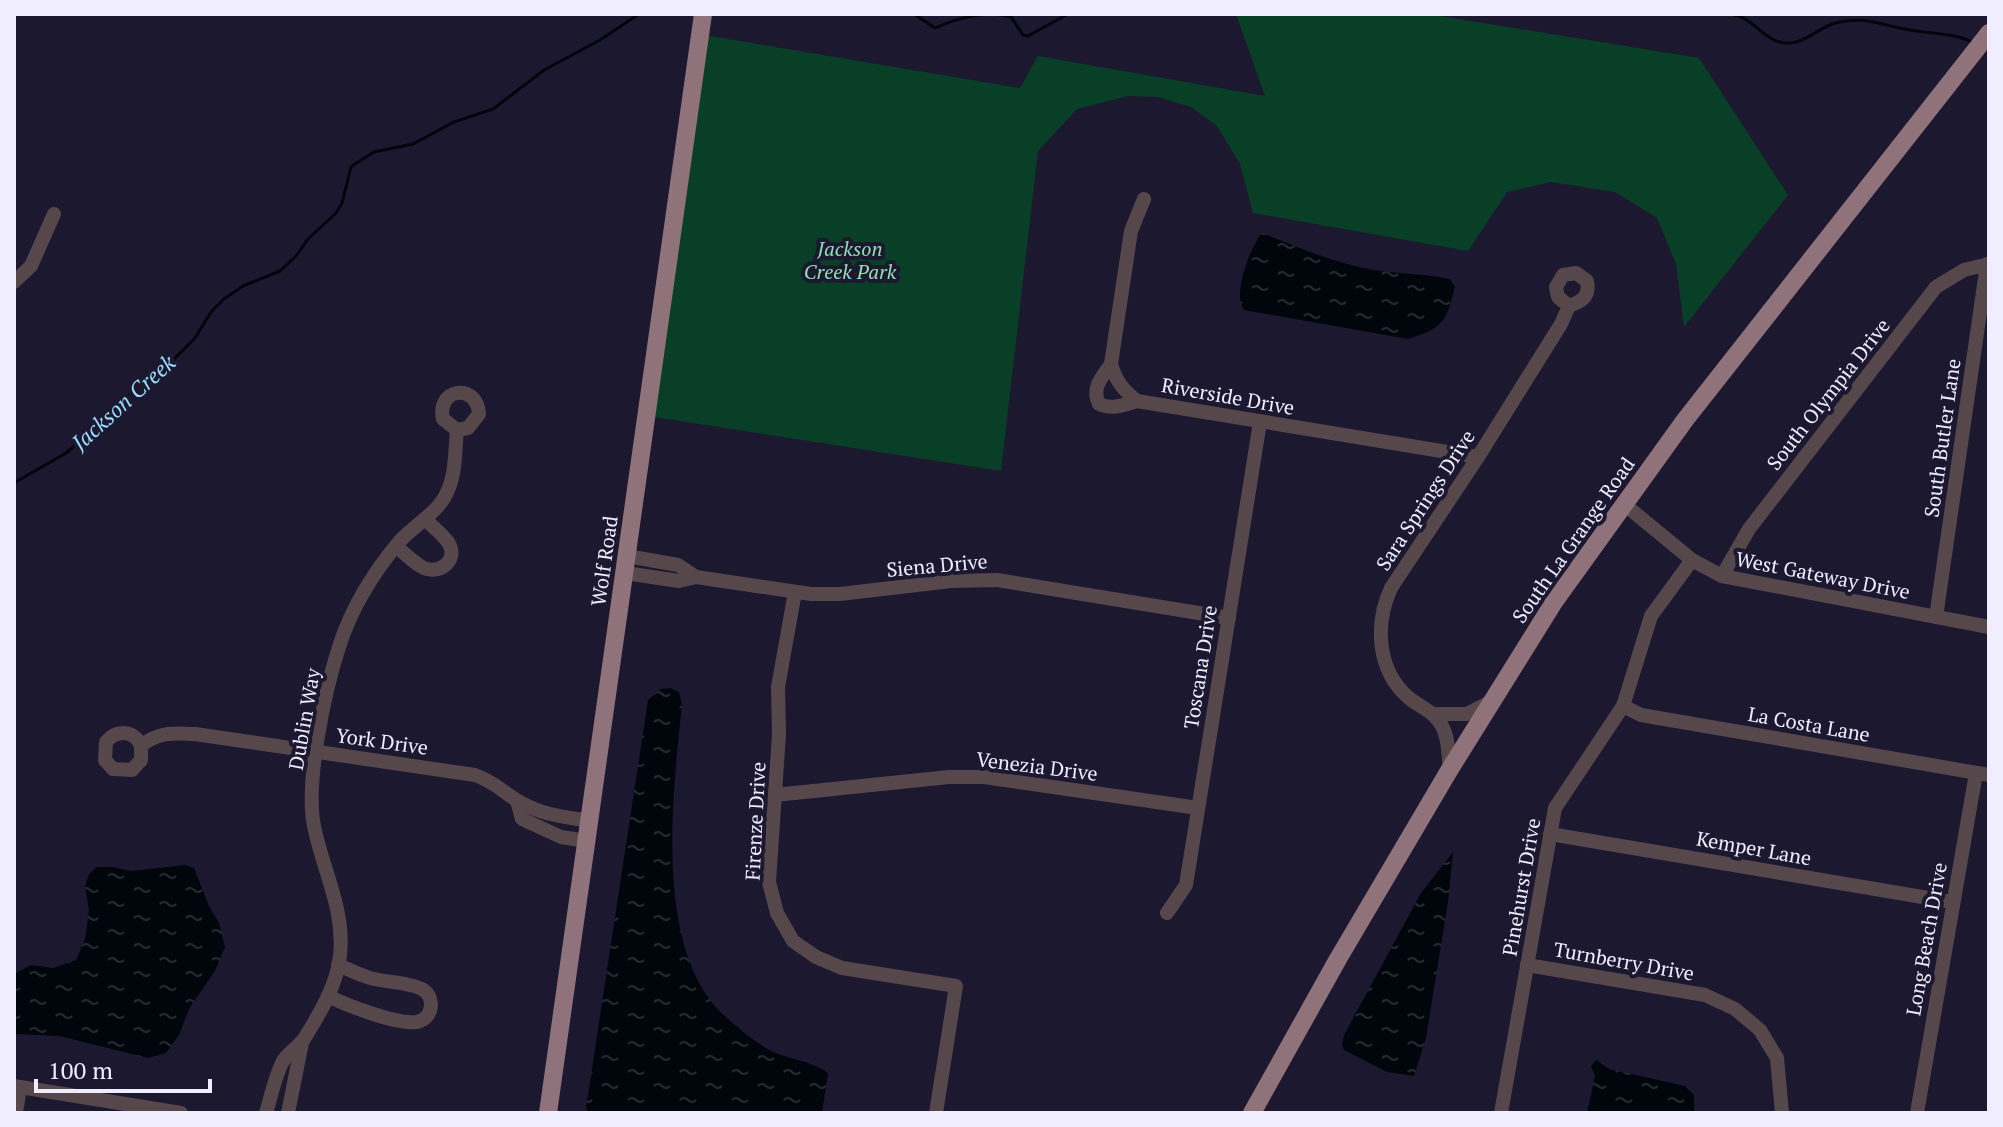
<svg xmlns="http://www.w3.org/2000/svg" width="2003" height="1127" viewBox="0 0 2003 1127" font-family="'PT Serif',serif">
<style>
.green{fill:#083f26}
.water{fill:url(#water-ripples)}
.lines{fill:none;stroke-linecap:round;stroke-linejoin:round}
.stream{stroke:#00060c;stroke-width:3}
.minor{stroke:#56474b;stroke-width:14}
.major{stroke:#90727a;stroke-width:18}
.labels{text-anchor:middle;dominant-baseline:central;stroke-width:8;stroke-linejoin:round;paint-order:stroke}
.park-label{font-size:20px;font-style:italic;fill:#90dfb1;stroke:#1c1830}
.street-label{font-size:20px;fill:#efedfe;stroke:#1c1830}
.water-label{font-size:22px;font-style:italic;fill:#97ddfb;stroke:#1c1830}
</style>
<defs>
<pattern id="water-ripples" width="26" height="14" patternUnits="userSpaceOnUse" patternTransform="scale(2)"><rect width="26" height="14" fill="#00060c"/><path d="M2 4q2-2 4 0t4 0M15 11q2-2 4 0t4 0" fill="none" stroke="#262b30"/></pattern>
</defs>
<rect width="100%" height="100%" fill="#1c1830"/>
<path class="green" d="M1236,14H1428L1699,58L1788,195L1684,327L1676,264L1657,218L1615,192L1551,182L1507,192L1468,251L1253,213L1240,164L1217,126L1191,107L1158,97L1128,96L1077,109L1038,151L1001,471L654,417L704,35L1020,88L1038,56L1265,96Z"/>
<g class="water">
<path d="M1262,233C1295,246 1328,260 1363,268C1392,274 1421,273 1450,279L1455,287C1446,322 1444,328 1408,339L1244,310C1232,295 1250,247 1262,233Z"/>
<path d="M670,688L679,692L682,705C673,792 652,954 727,1018C739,1028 752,1040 766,1048C786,1060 809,1059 828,1073L822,1113H588L586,1108L648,700L661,689Z"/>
<path d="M1453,852L1448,902L1426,1038L1414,1076L1387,1072L1344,1050L1342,1045L1344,1035L1421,893Z"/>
<path d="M185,865L194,868L209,906L219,923L225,947L215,971L190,1007L179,1035L166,1053L148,1058L59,1036L14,1034V974L31,965L53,968L76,960L85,939L89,910L85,886L89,874L97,867H112L132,871Z"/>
<path d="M1596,1060L1609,1069L1685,1086L1694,1095V1113H1587L1595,1076L1591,1066Z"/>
</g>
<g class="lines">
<g class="stream">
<path d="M827,14H836"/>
<path d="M914,14L935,28C957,18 987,10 1011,17L1023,35L1028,36L1068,14"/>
<path d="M1689,14C1705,16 1723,11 1739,16C1756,22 1767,43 1787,43C1803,44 1818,29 1832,24C1862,15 1877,24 1905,29C1927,34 1951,32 1972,42"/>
<path d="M14,483L66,453L111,415L142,381L166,367L195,338L211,312L224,299L243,286L280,271L296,256L308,239L336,213L342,203L351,167L358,162L374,152L413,144L454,122L493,109L544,70L600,40L639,14"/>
</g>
<g class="minor">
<path d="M1144,199L1131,231L1111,364C1116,381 1123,390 1137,401L1478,457"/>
<path d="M14,282L31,266L54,214"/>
<path d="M1111,364C1102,377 1091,388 1099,404C1112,410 1124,405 1137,401"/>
<path d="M1624,504L1692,560L1722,576L1989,627"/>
<path d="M396,546C404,553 413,562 422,567C438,576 460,561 448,542C442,534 432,526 425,519"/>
<path d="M627,556L678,565L696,577"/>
<path d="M625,573L679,581L696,577L811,594H840L951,581L997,580L1229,618"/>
<path d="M1722,576L1749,529L1936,287L1964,270L1989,264"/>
<path d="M795,592L778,687L779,734L769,882L777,913L793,941L816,957L842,968L956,986L936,1113"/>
<path d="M1936,617L1987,264"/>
<path d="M1623,706L1641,715L1989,775"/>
<path d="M1434,714H1467L1492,701"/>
<path d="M141,746V760L132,770L113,769L105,760L106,742C117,729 134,730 141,746C158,732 173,733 195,734L475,775C497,783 502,792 520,802C542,815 565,817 590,821"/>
<path d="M1450,769C1448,755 1449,738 1442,726C1435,712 1420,707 1409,698C1376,670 1375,623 1391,588L1478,457L1561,324L1569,306C1583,301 1590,296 1587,281L1576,273L1563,275L1556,287L1558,297L1569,306"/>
<path d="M775,795L949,777H984L1198,808"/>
<path d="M517,801L522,819L561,837L587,841"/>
<path d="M1550,834L1952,902"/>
<path d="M1167,913L1186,885L1260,422"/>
<path d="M1527,965L1705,995L1735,1009L1760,1030L1777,1058L1782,1113"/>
<path d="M328,996C346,1005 397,1025 417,1022C433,1019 436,997 422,989C406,981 384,983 367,977C357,974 348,969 338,965"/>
<path d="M14,1086L181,1113"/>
<path d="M16,1113L20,1087"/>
<path d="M266,1113C271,1097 275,1076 283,1061C288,1053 298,1047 304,1039C319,1015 337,985 340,956C345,909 323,871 314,826C305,783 325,690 339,647C351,609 373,573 399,542C415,524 439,513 448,490C456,473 455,448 457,430L468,428L479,414C477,382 436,388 443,419L457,430"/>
<path d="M288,1113L302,1043"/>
<path d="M1501,1113L1555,808L1623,706L1651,616L1692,560"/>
<path d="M1917,1113L1976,773"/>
</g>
<g class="major">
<path d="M548,1113L703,14"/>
<path d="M1252,1113L1338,959L1450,769L1554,602L1685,420L1989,33"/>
</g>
</g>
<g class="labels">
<g class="park-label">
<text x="850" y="248">Jackson<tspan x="850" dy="23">Creek Park</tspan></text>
</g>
<g class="street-label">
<text transform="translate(1828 394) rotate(-52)">South Olympia Drive</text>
<text transform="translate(1228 396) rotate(10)">Riverside Drive</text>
<text transform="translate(1942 438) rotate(-82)">South Butler Lane</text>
<text transform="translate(1425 500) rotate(-57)">Sara Springs Drive</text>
<text transform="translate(1573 540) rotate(-55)">South La Grange Road</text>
<text transform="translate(604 561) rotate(-82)">Wolf Road</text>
<text transform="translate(937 565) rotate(-5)">Siena Drive</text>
<text transform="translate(1823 575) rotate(11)">West Gateway Drive</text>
<text transform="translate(1200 667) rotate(-81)">Toscana Drive</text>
<text transform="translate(304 719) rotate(-80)">Dublin Way</text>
<text transform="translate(1809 724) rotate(10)">La Costa Lane</text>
<text transform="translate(382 741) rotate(8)">York Drive</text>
<text transform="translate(1037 766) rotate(7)">Venezia Drive</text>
<text transform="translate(755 821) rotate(-87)">Firenze Drive</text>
<text transform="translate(1754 848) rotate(10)">Kemper Lane</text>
<text transform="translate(1521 887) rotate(-80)">Pinehurst Drive</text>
<text transform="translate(1926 939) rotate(-80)">Long Beach Drive</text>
<text transform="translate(1624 961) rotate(10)">Turnberry Drive</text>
</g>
<g class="water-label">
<text transform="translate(123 402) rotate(-42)">Jackson Creek</text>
</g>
</g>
<rect width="2003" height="1127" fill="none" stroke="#efedfe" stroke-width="32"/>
<path d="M36 1079v12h174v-12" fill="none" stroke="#efedfe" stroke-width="4"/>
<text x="48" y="1079" font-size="24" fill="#efedfe" stroke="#1c1830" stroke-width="6" paint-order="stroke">100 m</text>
</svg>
